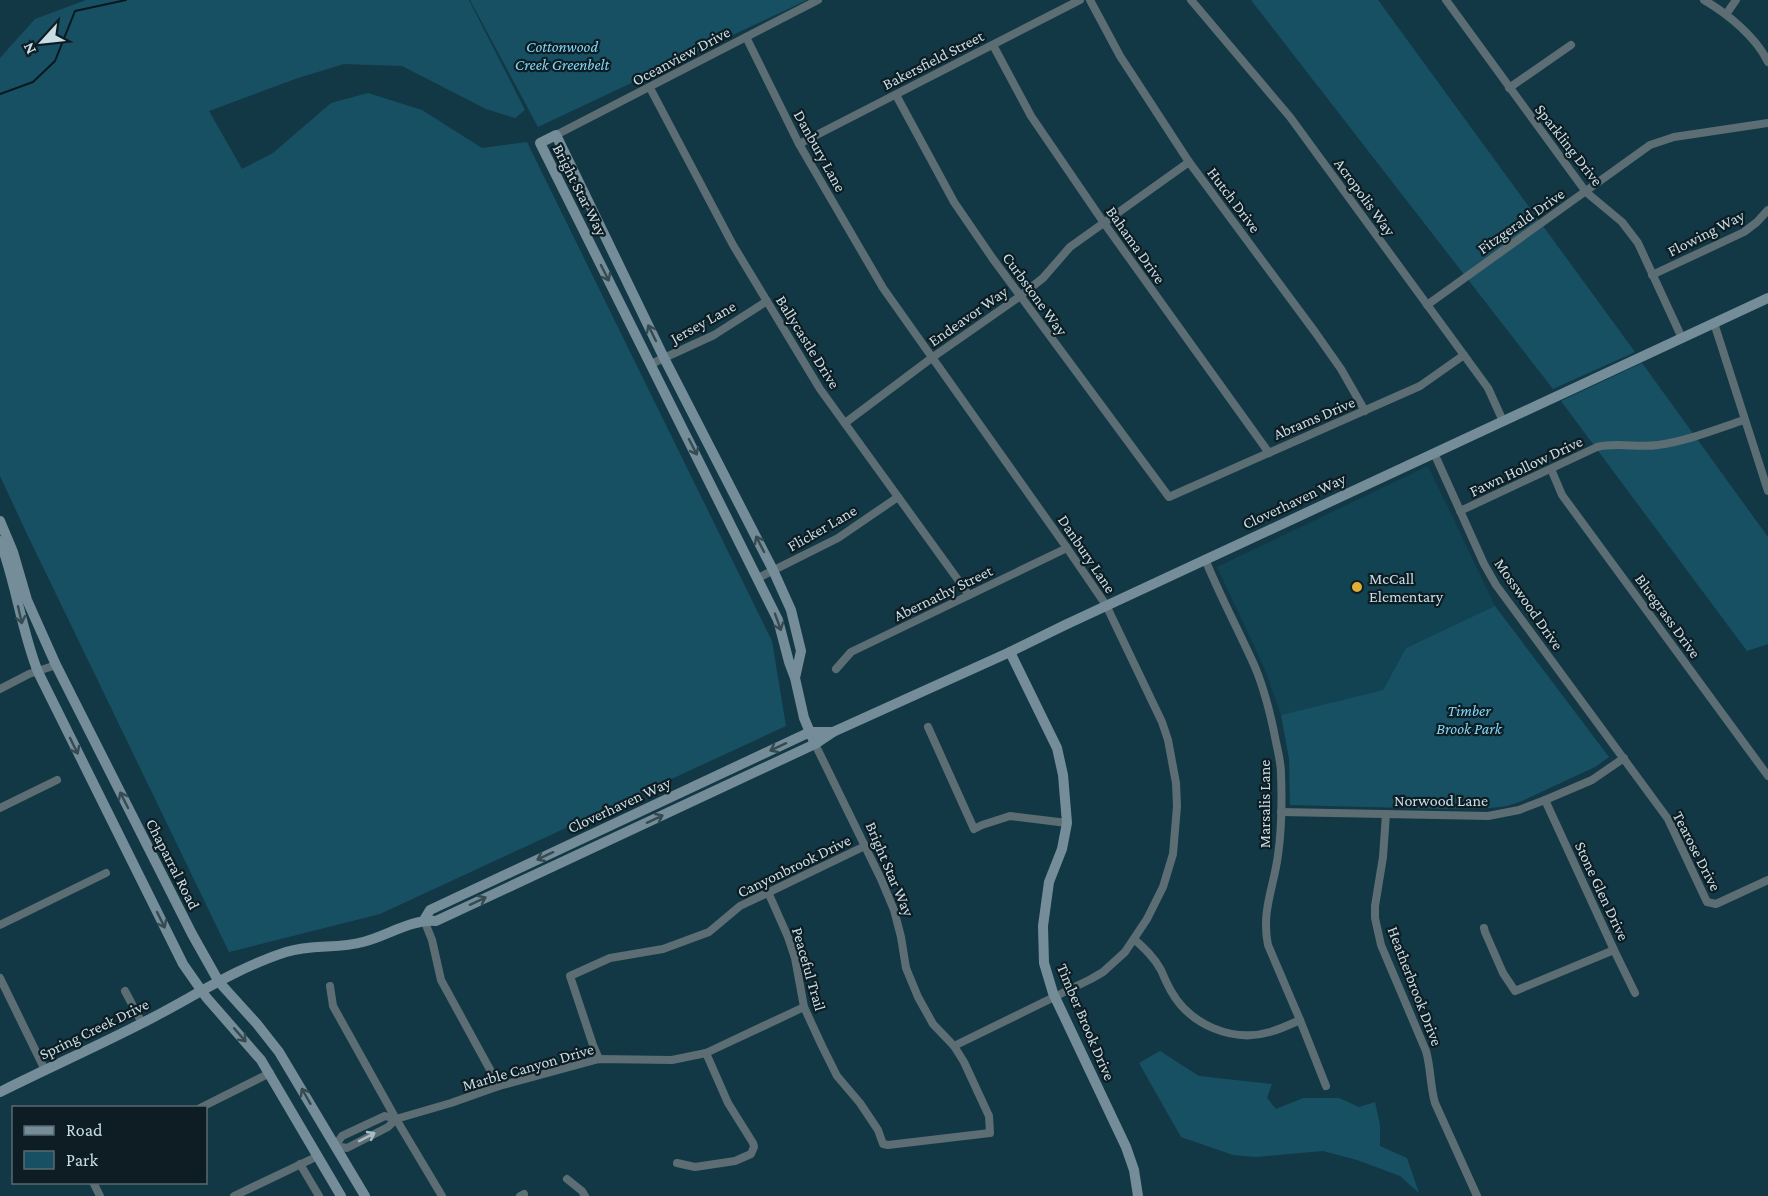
<svg xmlns="http://www.w3.org/2000/svg" width="1768" height="1196" viewBox="0 0 1768 1196" font-family="'Crimson Pro',serif">
<style>
.built{fill:#114353}
.green{fill:#185063}
.lines{fill:none;stroke-linecap:round;stroke-linejoin:round}
.stream{stroke:#08181e;stroke-width:2}
.street{stroke:#5d6d74;stroke-width:8}
.secondary{stroke:#748d98;stroke-width:10}
.oneway{stroke:#364a52}
.oneway2{stroke:#a9bbc3}
.poi-dot{fill:#e1af34;stroke:#0d1d23;stroke-width:2}
.labels{text-anchor:middle;dominant-baseline:central;stroke-width:4.5;stroke-linejoin:round;paint-order:stroke}
.park-label{font-size:16px;font-style:italic;fill:#84d7f7;stroke:#0d1d23}
.street-label{font-size:16px;fill:#c9dde5;stroke:#0d1d23}
.poi-label{font-size:16px;fill:#c9dde5;stroke:#0d1d23;text-anchor:start}
</style>
<rect width="100%" height="100%" fill="#123845"/>
<path class="built" d="M1428,466L1495,606L1406,648L1383,690L1281,715L1264,667L1217,567Z"/>
<g class="green">
<path d="M86,0H469L525,110L515,118L486,109L402,66L344,64L298,78L209,111L242,169L273,153L331,103L368,93L422,110L482,148L527,142L772,641L786,726L380,914L229,952L28,536L0,476V58L35,19Z"/>
<path d="M470,0H807L538,127Z"/>
<path d="M1251,0H1378L1635,352L1553,389Z"/>
<path d="M1642,363L1768,537V644L1747,651L1561,401Z"/>
<path d="M1495,606L1609,757L1595,767L1522,801L1507,806L1490,808L1444,809L1290,805L1289,759L1281,715L1383,690L1406,648Z"/>
<path d="M1160,1051L1199,1076L1272,1084L1267,1098L1276,1109L1303,1098H1339L1359,1107L1375,1102L1380,1125V1146L1407,1158L1419,1193L1400,1176L1357,1160L1323,1151L1256,1157L1233,1155L1181,1137L1139,1063Z"/>
</g>
<g class="lines">
<path class="stream" d="M0,94L33,82L55,61L75,11L126,0"/>
<g class="street">
<path d="M1090,0L1120,56L1189,162L1315,332L1341,369L1365,411"/>
<path d="M1191,0L1290,117L1488,388L1503,421"/>
<path d="M1446,0L1586,192L1622,222L1638,243L1682,338"/>
<path d="M1704,0C1728,14 1756,37 1768,62"/>
<path d="M1727,13L1736,0"/>
<path d="M746,37L799,144L883,288L1067,548L1106,605L1162,722L1168,740L1176,783L1177,806L1173,854L1163,887L1147,919L1125,952L1103,972L1091,979L954,1046"/>
<path d="M993,45L1031,116L1104,223L1269,453"/>
<path d="M650,88L733,245L820,389L969,595"/>
<path d="M1509,88L1571,45"/>
<path d="M896,95L954,202L993,259L1169,497L1420,386L1464,355"/>
<path d="M556,135L818,0"/>
<path d="M799,144L1080,0"/>
<path d="M1652,275L1744,232L1757,222L1768,210"/>
<path d="M1427,305L1650,145L1674,137L1768,123"/>
<path d="M1714,323L1768,491"/>
<path d="M651,364L714,335L767,301"/>
<path d="M845,423L933,357L1019,297L1043,278L1070,247L1189,162"/>
<path d="M1434,453L1484,564L1496,585L1668,819L1707,902L1716,904L1768,880"/>
<path d="M1551,469L1562,495L1768,776"/>
<path d="M1460,511L1597,447C1617,442 1638,448 1658,445C1687,441 1717,429 1744,420"/>
<path d="M1205,559C1220,596 1239,631 1255,667C1265,691 1271,716 1276,742C1278,752 1281,763 1281,773C1282,800 1282,828 1278,855C1274,887 1261,911 1268,945L1300,1020L1326,1086"/>
<path d="M758,578L838,538L898,497"/>
<path d="M836,669L851,652L1067,548"/>
<path d="M0,689L29,674L56,665"/>
<path d="M928,727L974,829L982,825L1010,816L1067,823"/>
<path d="M1545,800L1614,950L1635,993"/>
<path d="M0,808L57,780"/>
<path d="M1281,812L1488,816L1519,810L1545,800L1592,780L1624,758"/>
<path d="M1386,814L1383,857L1375,906V918L1381,945L1426,1051C1431,1068 1430,1086 1435,1103L1477,1196"/>
<path d="M768,892L788,937L795,958L804,1007L822,1046L837,1076L860,1103L878,1130L883,1144L888,1145L990,1133L989,1116L964,1062L954,1046L933,1024L918,997L906,968L901,937L894,910L881,879L815,744"/>
<path d="M424,920L432,940L441,980L499,1086"/>
<path d="M0,925L106,873"/>
<path d="M1484,928L1485,932L1503,973L1515,991L1614,950"/>
<path d="M1134,939C1144,948 1154,957 1161,970C1164,977 1167,984 1171,991C1190,1025 1233,1043 1270,1032C1281,1029 1291,1024 1300,1020"/>
<path d="M0,978L45,1070"/>
<path d="M330,986L333,1006L396,1119L442,1196"/>
<path d="M125,991L142,1023"/>
<path d="M599,1059L593,1045L570,976L610,958L663,949L709,932L740,906L865,846"/>
<path d="M200,1108L270,1073"/>
<path d="M396,1119L385,1116L342,1136L335,1146L347,1148L388,1127L396,1119L451,1103L499,1086L599,1059L672,1060L706,1053L804,1007"/>
<path d="M677,1163L695,1167L735,1161L751,1154L754,1147L753,1143L728,1103L706,1053"/>
<path d="M300,1164L319,1196"/>
<path d="M567,1179L582,1191L585,1196"/>
<path d="M93,1182L100,1196"/>
<path d="M234,1196L318,1156"/>
<path d="M520,1196L524,1194"/>
</g>
<g class="secondary">
<path d="M0,521L13,552L27,600L56,665L192,934L219,982L257,1024L279,1052L365,1196"/>
<path d="M0,541C16,583 21,629 38,672L183,964L206,997L261,1060L341,1196"/>
<path d="M1010,652L1057,748L1063,775L1067,823L1062,849L1049,882L1043,926L1044,963L1053,993L1126,1147L1134,1170L1138,1196"/>
<path d="M795,678L801,651L791,610L773,570L664,358L556,135L540,143L778,620L789,662L795,678L804,718L815,744"/>
<path d="M424,920L430,910L810,732H833"/>
<path d="M0,1092C50,1067 102,1044 152,1018C196,995 239,967 286,952C312,944 338,949 363,942C387,936 411,919 436,921L815,744L833,732L1010,652L1065,625L1768,298"/>
</g>
</g>
<defs><path id="oneway-shaft" d="M-6 0H5M1.5-3L5.5 0L1.5 3" fill="none" stroke-width="1.6" stroke-linecap="round" stroke-linejoin="round" transform="scale(1.5)"/></defs>
<g class="oneway">
<use href="#oneway-shaft" transform="translate(605 273) rotate(63)"/>
<use href="#oneway-shaft" transform="translate(652 333) rotate(-116)"/>
<use href="#oneway-shaft" transform="translate(693 447) rotate(63)"/>
<use href="#oneway-shaft" transform="translate(760 544) rotate(-117)"/>
<use href="#oneway-shaft" transform="translate(20 615) rotate(77)"/>
<use href="#oneway-shaft" transform="translate(778 622) rotate(70)"/>
<use href="#oneway-shaft" transform="translate(74 746) rotate(64)"/>
<use href="#oneway-shaft" transform="translate(778 747) rotate(155)"/>
<use href="#oneway-shaft" transform="translate(124 800) rotate(-117)"/>
<use href="#oneway-shaft" transform="translate(655 819) rotate(-25)"/>
<use href="#oneway-shaft" transform="translate(545 856) rotate(155)"/>
<use href="#oneway-shaft" transform="translate(478 901) rotate(-25)"/>
<use href="#oneway-shaft" transform="translate(161 920) rotate(64)"/>
<use href="#oneway-shaft" transform="translate(240 1035) rotate(49)"/>
<use href="#oneway-shaft" transform="translate(306 1096) rotate(-120)"/>
</g>
<use class="oneway2" href="#oneway-shaft" transform="translate(367 1137) rotate(-27)"/>
<circle class="poi-dot" cx="1357" cy="587" r="6"/>
<g class="labels">
<g class="park-label">
<text x="562" y="46">Cottonwood<tspan x="562" dy="18">Creek Greenbelt</tspan></text>
<text x="1469" y="710">Timber<tspan x="1469" dy="18">Brook Park</tspan></text>
</g>
<g class="street-label">
<text transform="translate(681 56) rotate(-28)">Oceanview Drive</text>
<text transform="translate(933 60) rotate(-27)">Bakersfield Street</text>
<text transform="translate(1569 145) rotate(52)">Sparkling Drive</text>
<text transform="translate(820 151) rotate(61)">Danbury Lane</text>
<text transform="translate(580 190) rotate(63)">Bright Star Way</text>
<text transform="translate(1365 197) rotate(54)">Acropolis Way</text>
<text transform="translate(1234 200) rotate(53)">Hutch Drive</text>
<text transform="translate(1521 221) rotate(-35)">Fitzgerald Drive</text>
<text transform="translate(1706 233) rotate(-27)">Flowing Way</text>
<text transform="translate(1136 245) rotate(55)">Bahama Drive</text>
<text transform="translate(1035 294) rotate(54)">Curbstone Way</text>
<text transform="translate(968 316) rotate(-35)">Endeavor Way</text>
<text transform="translate(703 322) rotate(-29)">Jersey Lane</text>
<text transform="translate(808 342) rotate(58)">Ballycastle Drive</text>
<text transform="translate(1314 418) rotate(-23)">Abrams Drive</text>
<text transform="translate(1526 466) rotate(-25)">Fawn Hollow Drive</text>
<text transform="translate(1294 501) rotate(-25)">Cloverhaven Way</text>
<text transform="translate(822 528) rotate(-30)">Flicker Lane</text>
<text transform="translate(1087 554) rotate(56)">Danbury Lane</text>
<text transform="translate(943 593) rotate(-26)">Abernathy Street</text>
<text transform="translate(1529 604) rotate(55)">Mosswood Drive</text>
<text transform="translate(1668 616) rotate(54)">Bluegrass Drive</text>
<text x="1441" y="800">Norwood Lane</text>
<text transform="translate(1264 804) rotate(-90)">Marsalis Lane</text>
<text transform="translate(619 805) rotate(-25)">Cloverhaven Way</text>
<text transform="translate(1697 851) rotate(63)">Tearose Drive</text>
<text transform="translate(173 864) rotate(63)">Chaparral Road</text>
<text transform="translate(794 866) rotate(-26)">Canyonbrook Drive</text>
<text transform="translate(890 869) rotate(67)">Bright Star Way</text>
<text transform="translate(1602 891) rotate(65)">Stone Glen Drive</text>
<text transform="translate(809 969) rotate(74)">Peaceful Trail</text>
<text transform="translate(1415 986) rotate(69)">Heatherbrook Drive</text>
<text transform="translate(1086 1022) rotate(67)">Timber Brook Drive</text>
<text transform="translate(94 1029) rotate(-26)">Spring Creek Drive</text>
<text transform="translate(528 1067) rotate(-16)">Marble Canyon Drive</text>
</g>
<g class="poi-label">
<text x="1369" y="578">McCall<tspan x="1369" dy="18">Elementary</tspan></text>
</g>
</g>
<rect x="12" y="1106" width="195" height="78" fill="#0d1d23" stroke="#586a71" stroke-width="1.5"/>
<rect x="24" y="1126" width="30" height="9" fill="#748d98" stroke="#586a71" stroke-width="1.5"/>
<text x="66" y="1136" font-size="18" fill="#c9dde5">Road</text>
<rect x="24" y="1151" width="30" height="18" fill="#185063" stroke="#586a71" stroke-width="1.5"/>
<text x="66" y="1166" font-size="18" fill="#c9dde5">Park</text>
<g transform="translate(42 42) rotate(243)" stroke="#0d1d23" stroke-width="4.5" paint-order="stroke">
<path d="M0-4.5L10 22L0 15L-10 22Z" fill="#c9dde5"/>
<text y="-9" font-size="16" font-weight="bold" text-anchor="middle" fill="#c9dde5">N</text>
</g>
</svg>
